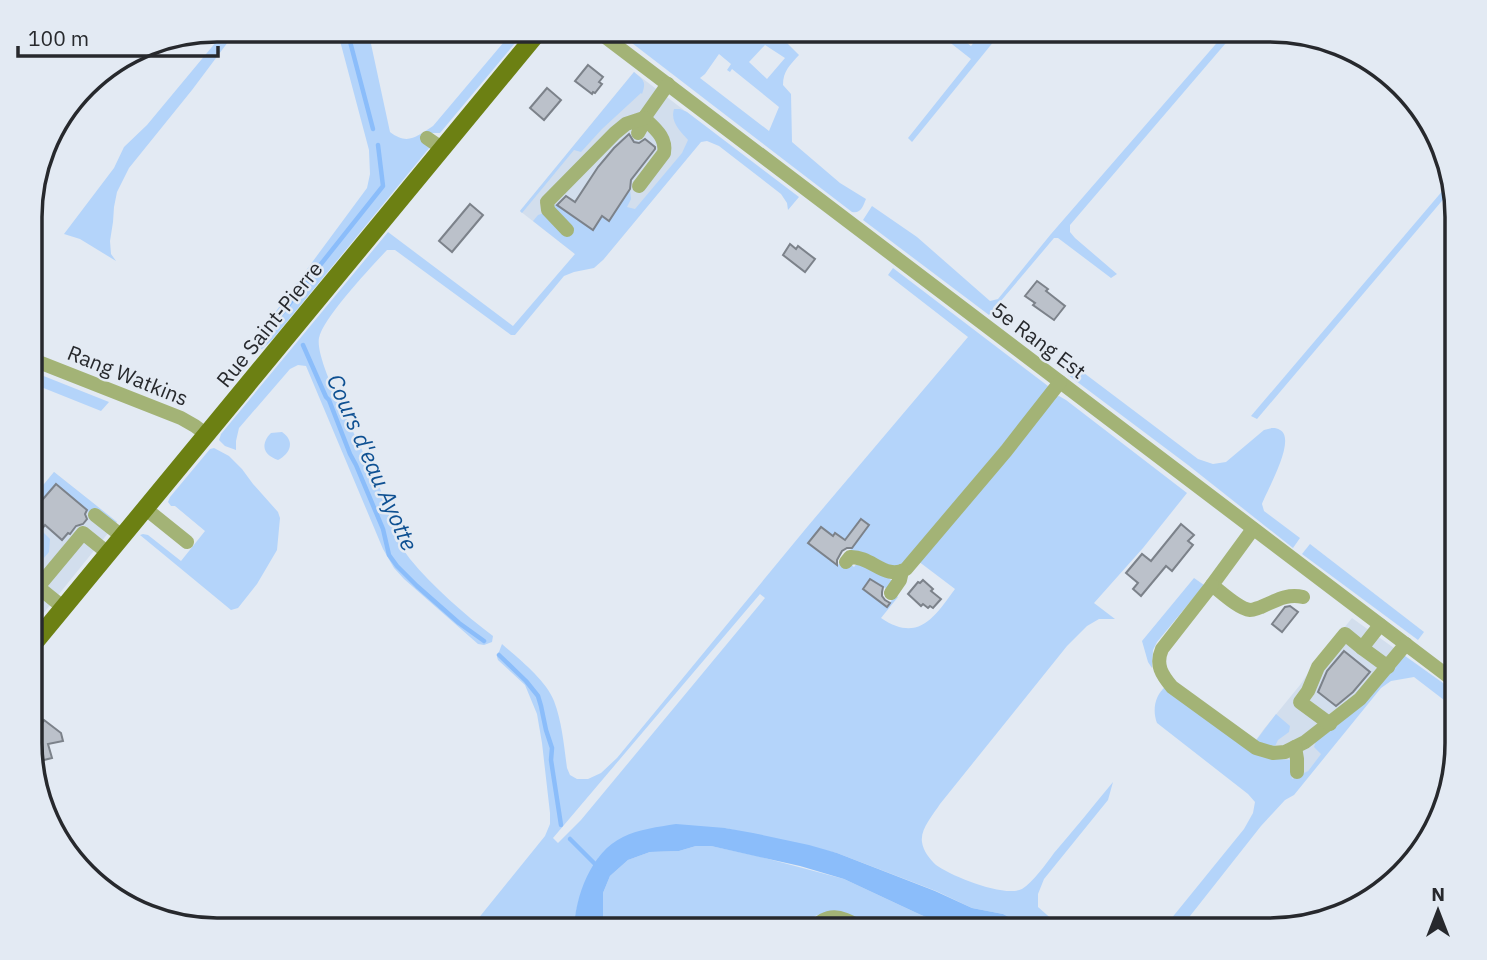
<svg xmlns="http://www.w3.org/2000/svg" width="1487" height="960" viewBox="0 0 1487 960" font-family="'IBM Plex Sans',sans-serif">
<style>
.built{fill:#d2deed}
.green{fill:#b4d4fa;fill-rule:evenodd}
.water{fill:#8bbdfa}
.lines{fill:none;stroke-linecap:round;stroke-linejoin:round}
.stream{stroke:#8bbdfa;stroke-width:4.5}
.building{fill:#bbc1ca;stroke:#7c828a;stroke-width:2}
.minor{stroke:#a3b376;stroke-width:14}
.major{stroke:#6c8013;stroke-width:18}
.labels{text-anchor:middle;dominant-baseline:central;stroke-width:5;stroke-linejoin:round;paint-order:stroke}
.street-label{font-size:21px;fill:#27292d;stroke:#e3eaf3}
.water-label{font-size:23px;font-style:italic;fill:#0e5092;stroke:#e3eaf3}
.rim{fill:none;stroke:#27292d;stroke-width:3.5}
</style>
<rect width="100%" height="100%" fill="#e3eaf3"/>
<g class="built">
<path d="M634,72L710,130L603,260L575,254L520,211Z"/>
<path d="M54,472L117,522L34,625L40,599L31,592V500Z"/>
<path d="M1352,618L1401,653L1308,771L1287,794L1243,758L1264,729L1300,685L1311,669Z"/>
</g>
<g class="green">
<path d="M226,30H241L228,42L192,90L129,168L117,192L114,207L113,222L110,241L111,254L116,261L80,239L64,234L114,168L124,147L147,125Z"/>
<path d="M335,30H368L390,132C408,146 417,136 433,126L514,30H526L440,133H425L430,147L272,340L262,349L251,345L367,188L370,174L369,150L339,37Z"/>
<path d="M615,30H638L641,35L647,30H782L781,37L799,55C790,65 783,71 783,85L791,94L792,142L840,183L866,199C863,206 861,214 852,212ZM765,45L785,58L767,79L749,62ZM719,54L731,64L727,70L730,72L732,69L779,107L769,131L700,78L705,74Z"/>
<path d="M934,30H951L971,46L984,30H1003L912,142L908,138L971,59Z"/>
<path d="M1228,30H1237L1070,225V232L1075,238L1117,274L1111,278L1058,238H1054L989,315L863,220L872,206L917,237L990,301L998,299L1051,234Z"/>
<path d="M634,72C643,80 647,81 642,94L641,93L602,129L581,152L574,150L522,213L520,211Z"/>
<path d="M674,109H680L687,112L799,197L788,210L787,203L781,194L719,146L707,141L701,142L603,260L594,268L574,272L564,276L515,335H511L395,250H387C371,267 323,318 319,338C314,364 368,457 379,486C389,510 394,539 410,559C433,587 464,614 493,636L492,642L484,645L478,644L404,579L394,568L383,549L306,366L298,365L290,369L239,428L236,441V450L225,446L219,440L221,434L388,232L513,326L575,254L533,221L538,215L553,210L555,204L593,230L602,216L610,220L630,189L631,199L627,207L635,209L682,153L688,140C680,131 670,122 674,109Z"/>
<path d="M1450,182L1452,189L1257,419L1251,416Z"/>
<path d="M893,268L1048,386L1047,392L898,569L848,553L857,541L845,540L835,533L821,552L838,565L844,558L854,567L857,563L881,572L895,583L889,591L878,583L870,594L887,607L895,595L898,597L881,618C918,643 934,618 955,589L918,561L1054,397L1059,396L1066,400L1187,493L1143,548L1094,603L1115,619H1099L1087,626L1067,646L940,804C933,815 920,829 922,842C923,851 930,859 936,865C951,876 1005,898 1022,889C1033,882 1046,864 1054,853C1074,830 1093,806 1113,782L1108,800L1044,879L1038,894V907L1064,930H1034L1003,914L972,908L936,891L837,853L725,828L599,857C585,880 575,903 574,930H469L545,836L550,824V813L542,743L537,714L525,685L498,660L497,657L502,644C519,659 546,680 554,701C562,722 564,746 567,768L570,775L577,779H588L601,773L617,758L808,526L968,337L888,275ZM760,594L765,598L581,820L558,843L553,838Z"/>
<path d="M1078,363L1080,370L1198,459L1213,464L1226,462L1264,430C1270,428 1275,427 1280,430C1297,439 1267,490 1262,504L1264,511L1300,538L1293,548L1188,465L1068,375Z"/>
<path d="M31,371L109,402L101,411L31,383Z"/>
<path d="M282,432C295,441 291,453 278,460C263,455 260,444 271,433Z"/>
<path d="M214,448L229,456L242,469L253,484L278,512L280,518L277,550L257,584L238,608L231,610L140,535L143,534L148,535L181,561L205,531L175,506H171L168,502L170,497L210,449Z"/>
<path d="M54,472L117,522L115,523L91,514L56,484L31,513V500Z"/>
<path d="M41,530L50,539L49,552L31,573V542Z"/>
<path d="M1310,544L1424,632L1418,640L1302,554Z"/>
<path d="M1194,578L1204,585L1157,642L1153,650L1152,668L1148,662L1142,641Z"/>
<path d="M1401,653L1457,693V710L1414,677L1391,681L1381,688L1294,795L1285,800L1261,826L1179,930H1162L1244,829L1253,813L1255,802L1248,794L1157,723C1152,710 1155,695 1166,686L1209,720L1261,757L1290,760L1294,764L1291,770L1292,779L1308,771L1321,754L1314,747L1316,741Z"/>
<path d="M1276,714L1290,726L1289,732L1278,740L1275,746L1255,742Z"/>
<path d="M696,846H711L757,856L844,879L921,915L960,930H880L837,912H828L815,916L804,930H603V893L610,876L628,860L650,852L679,851Z"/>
</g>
<path class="water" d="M676,824L725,828L753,833L809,845L837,853L935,891L972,908L1003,914L1034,930H960L921,915L844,879L800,866L711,846H696L679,851L650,852L628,860L610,876L603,893V930H574C575,897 591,852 623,837C639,829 658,827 676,824Z"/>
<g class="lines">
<g class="stream">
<path d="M347,30L373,129"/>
<path d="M279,323L278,318L383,186L378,145"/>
<path d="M303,345L326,397L329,400L350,454L356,465L383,529L389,555L397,566L417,586L459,623L484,641"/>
<path d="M499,655L526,681L538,696L541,706L546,730L552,748L551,760L561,825"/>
<path d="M570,839L599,868"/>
</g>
</g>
<g class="building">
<path d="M588,65L603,77L599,82L602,84L595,93L593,92L592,94L575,81Z"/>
<path d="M547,88L561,100L544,120L530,108Z"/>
<path d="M629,134L634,142L639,143L645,139L655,147V149L631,180L630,189L609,221L602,216L593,230L557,205L566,196L575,202L598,167L614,148Z"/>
<path d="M470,204L483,215L452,252L439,241Z"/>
<path d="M790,244L796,249L798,246L815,259L805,272L783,255Z"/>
<path d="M1037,281L1048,289L1046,291L1065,306L1054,320L1033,305L1035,303L1025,296Z"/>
<path d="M56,484L87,510L85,514L87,519L83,524L76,526L70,534L68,533L62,540L45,525L31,542V513Z"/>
<path d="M861,519L869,525L852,548H847L842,551L837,560V565L808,543L821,527L833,536L835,533L845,540Z"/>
<path d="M1181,524L1194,535L1188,541L1193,545L1172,571L1166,566L1141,596L1133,589L1138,583L1126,573L1142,554L1151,561Z"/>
<path d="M870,579L883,587L882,592V596L885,600L890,603L887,607L863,589Z"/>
<path d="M923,580L933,589L931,591L941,599L933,608L930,606L928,608L923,604L921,606L908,594L918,582L920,583Z"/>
<path d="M1290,606L1298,612L1282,632L1272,624L1285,607Z"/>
<path d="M1344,651L1370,672L1353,692L1336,706L1318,692L1327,671Z"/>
<path d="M31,713L43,722L44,720L61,733L63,741L48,744L52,758L40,761L36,743L31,749Z"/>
</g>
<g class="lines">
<g class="minor">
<path d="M596,30L1457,683"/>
<path d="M655,30L660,34"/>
<path d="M638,133L642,126L644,118L668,84"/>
<path d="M427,138L443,149"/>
<path d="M639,186L664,153C667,137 654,128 644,118"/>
<path d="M567,230L548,210L547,202L615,133L626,124L644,118"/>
<path d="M31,359L181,418L195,426L207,435"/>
<path d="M146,509L187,542"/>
<path d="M95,515L123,537"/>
<path d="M1253,529L1212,585C1221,592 1239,609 1250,610C1254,610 1257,608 1261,607C1275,601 1287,593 1303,597"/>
<path d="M846,562L850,557C872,556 885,581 906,569L1006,451L1060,382"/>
<path d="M1212,585L1162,649C1155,665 1162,675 1172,687L1256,748L1273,753L1285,752L1305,742L1360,699L1406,644"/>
<path d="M891,593L900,580L902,571"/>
<path d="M64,608L38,587L83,533L109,554"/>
<path d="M1362,648L1388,667"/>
<path d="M1330,724L1300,702L1308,691L1318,667L1345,634L1362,648L1380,625"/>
<path d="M1295,747L1297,759V772"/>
<path d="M812,930C831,907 845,920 867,930"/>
</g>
<path class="major" d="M31,647L540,30"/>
</g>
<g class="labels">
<g class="street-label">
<text transform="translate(269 324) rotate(-51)">Rue Saint-Pierre</text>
<text transform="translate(1039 340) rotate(37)">5e Rang Est</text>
<text transform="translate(128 375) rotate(22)">Rang Watkins</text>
</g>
<g class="water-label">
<text transform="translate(373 462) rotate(66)">Cours d'eau Ayotte</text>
</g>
</g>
<path d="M0 0H1487V960H0ZM217 42H1270A175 175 0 0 1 1445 217V743A175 175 0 0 1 1270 918H217A175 175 0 0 1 42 743V217A175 175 0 0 1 217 42Z" fill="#e3eaf3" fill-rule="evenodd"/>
<path class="rim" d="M217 42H1270A175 175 0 0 1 1445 217V743A175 175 0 0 1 1270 918H217A175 175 0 0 1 42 743V217A175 175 0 0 1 217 42Z"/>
<g transform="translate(1438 911)" stroke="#e3eaf3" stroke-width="5" paint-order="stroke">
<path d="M0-5L12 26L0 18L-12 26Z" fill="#27292d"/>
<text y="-10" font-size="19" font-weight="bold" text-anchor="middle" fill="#27292d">N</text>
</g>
<path d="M18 46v10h200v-10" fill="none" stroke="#27292d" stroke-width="3.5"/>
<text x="28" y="46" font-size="21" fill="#27292d" stroke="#e3eaf3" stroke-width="5" paint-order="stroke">100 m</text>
</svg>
